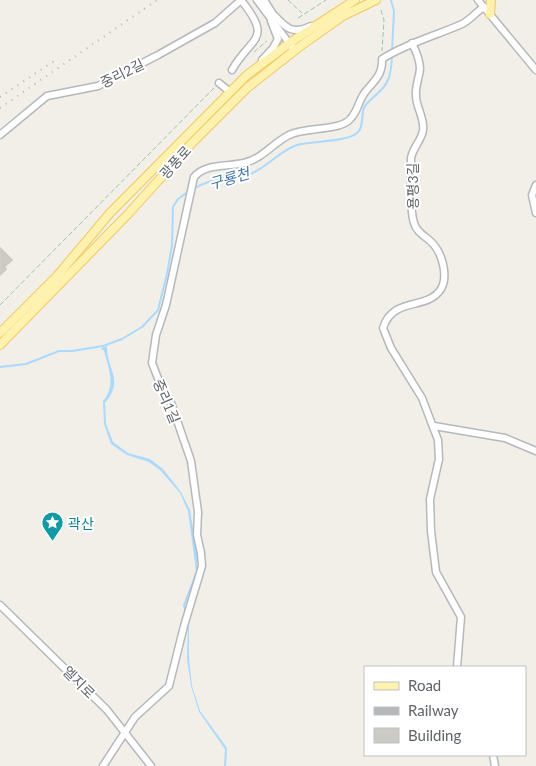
<svg xmlns="http://www.w3.org/2000/svg" width="536" height="766" viewBox="0 0 536 766" font-family="Lato,'Noto Sans KR',sans-serif">
<style>
.water{fill:#aadaff}
.lines{fill:none;stroke-linecap:round;stroke-linejoin:round}
.stream{stroke:#aadaff;stroke-width:2}
.building{fill:#cccac5;stroke:#d6d1c6}
.minor-casing{stroke:#b5b8bc;stroke-width:9}
.major-casing{stroke:#f2c960;stroke-width:10}
.path{stroke:#9cc7a9;stroke-width:1;stroke-dasharray:5 2.5;stroke-linecap:butt}
.minor{stroke:#fff;stroke-width:6}
.major{stroke:#fff2af;stroke-width:8}
.rail{stroke:#b6b7b8;stroke-width:2;stroke-dasharray:1 6;stroke-linecap:butt}
.labels{text-anchor:middle;dominant-baseline:central;stroke-width:4;stroke-linejoin:round;paint-order:stroke}
.street-label{font-size:14px;fill:#5f6368;stroke:#fff}
.culture-label{font-size:14px;fill:#0d838f;stroke:#fff;text-anchor:start}
.water-label{font-size:15px;font-style:italic;fill:#4174aa;stroke:#fff}
</style>
<rect width="100%" height="100%" fill="#f1efe8"/>
<path class="water" d="M107,346C106,368 125,380 105,403L106,424L113,442L128,453L150,459L163,469L181,492L190,510L197,553V572L185,606L189,628V659L192,686L200,711L227,748L226,766H224L225,749L199,712L191,686L187,659L188,628L183,605L196,571L188,511L180,493L161,471L149,462L127,455L111,444L104,424L103,401C116,386 109,369 104,351L101,348Z"/>
<g class="lines">
<g class="stream">
<path d="M391,0L394,11L392,52"/>
<path d="M193,189C205,182 220,178 233,176C238,175 244,177 248,175C267,168 279,151 297,145C312,141 347,142 357,133C364,128 361,115 364,108C367,102 373,98 377,94C390,83 391,73 392,57"/>
<path d="M0,367L26,364L59,351H72L103,346L122,339L142,327L158,310L167,274L172,245L173,207L178,199L189,191"/>
</g>
</g>
<path class="building" d="M0,247L13,260L5,267L7,269L0,276Z"/>
<g class="lines">
<defs>
<g id="minor">
<path d="M257,0L292,47"/>
<path d="M264,0L276,19"/>
<path d="M478,0L536,70"/>
<path d="M274,15C286,28 292,35 311,26"/>
<path d="M412,43C416,51 420,60 420,69C419,78 415,87 416,96C416,107 425,119 423,130C422,140 413,147 411,158C411,176 409,206 414,223C417,234 428,237 434,245C443,256 448,277 441,289C427,311 393,296 383,328L391,348L422,398L438,440L439,459L430,499L431,531L436,572L461,617L457,667"/>
<path d="M262,60L273,48L278,39L271,21"/>
<path d="M232,70C251,36 274,41 241,0"/>
<path d="M219,83L230,92"/>
<path d="M0,135L47,96L98,86L158,55L215,23L241,0"/>
<path d="M536,185L532,195L536,213"/>
<path d="M434,426L505,438L536,451"/>
<path d="M0,605L107,710L151,766"/>
<path d="M493,755L495,766"/>
<path d="M103,766L135,717L169,686L184,626L202,566L201,553L197,535L198,512L191,461L171,403L159,381L152,363L156,335L166,305L194,177C206,163 227,167 244,163C262,159 273,143 289,135C306,126 341,132 351,118C358,111 359,99 366,91C375,80 383,74 382,59C407,43 435,36 462,24C470,20 476,12 484,7"/>
</g>
<g id="major">
<path d="M490,14L491,0"/>
<path d="M0,333L57,276L110,213L247,75L294,40L355,0"/>
<path d="M0,345L129,213L193,142L247,88L299,47L343,16L376,0"/>
</g>
</defs>
<use href="#minor" class="minor-casing"/>
<use href="#major" class="major-casing"/>
<g class="path">
<path d="M288,0L302,13"/>
<path d="M381,10L384,20L382,51"/>
<path d="M298,18L326,0"/>
<path d="M254,52L267,41"/>
<path d="M0,305L215,87"/>
</g>
<use href="#minor" class="minor"/>
<use href="#major" class="major"/>
<g class="rail">
<path d="M0,97L54,61"/>
<path d="M0,108L157,0"/>
</g>
</g>
<defs>
<symbol id="sight-pin" viewBox="-11 -11 22 30"><path d="M0 17L-7.5 6A9.5 9.5 0 1 1 7.5 6Z" fill="#0f9aa8" stroke="#fff"/><path d="M0-6L1.8-2.2L6-1.7L2.9 1.2L3.7 5.4L0 3.3L-3.7 5.4L-2.9 1.2L-6-1.7L-1.8-2.2Z" fill="#fff"/></symbol>
</defs>
<g fill-rule="evenodd">
<use href="#sight-pin" x="40" y="510" width="25" height="34"/>
</g>
<g class="labels">
<g class="street-label">
<text transform="translate(122 73) rotate(-26)">중리2길</text>
<text transform="translate(175 162) rotate(-48)">광풍로</text>
<text transform="translate(412 186) rotate(-90)">용평3길</text>
<text transform="translate(167 401) rotate(67)">중리1길</text>
<text transform="translate(79 682) rotate(45)">엘지로</text>
</g>
<g class="culture-label">
<text x="68" y="523">곽산</text>
</g>
<g class="water-label">
<text transform="translate(229 178) rotate(-16)">구룡천</text>
</g>
</g>
<rect x="364" y="666" width="162" height="90" fill="#ffffff" stroke="#bfc1c3"/>
<rect x="374" y="682" width="25" height="8" fill="#fff2af" stroke="#bfc1c3"/>
<text x="408" y="691" font-size="15" fill="#5f6368">Road</text>
<rect x="374" y="707" width="25" height="8" fill="#b6b7b8" stroke="#bfc1c3"/>
<text x="408" y="716" font-size="15" fill="#5f6368">Railway</text>
<rect x="374" y="728" width="25" height="15" fill="#cccac5" stroke="#bfc1c3"/>
<text x="408" y="741" font-size="15" fill="#5f6368">Building</text>
</svg>
